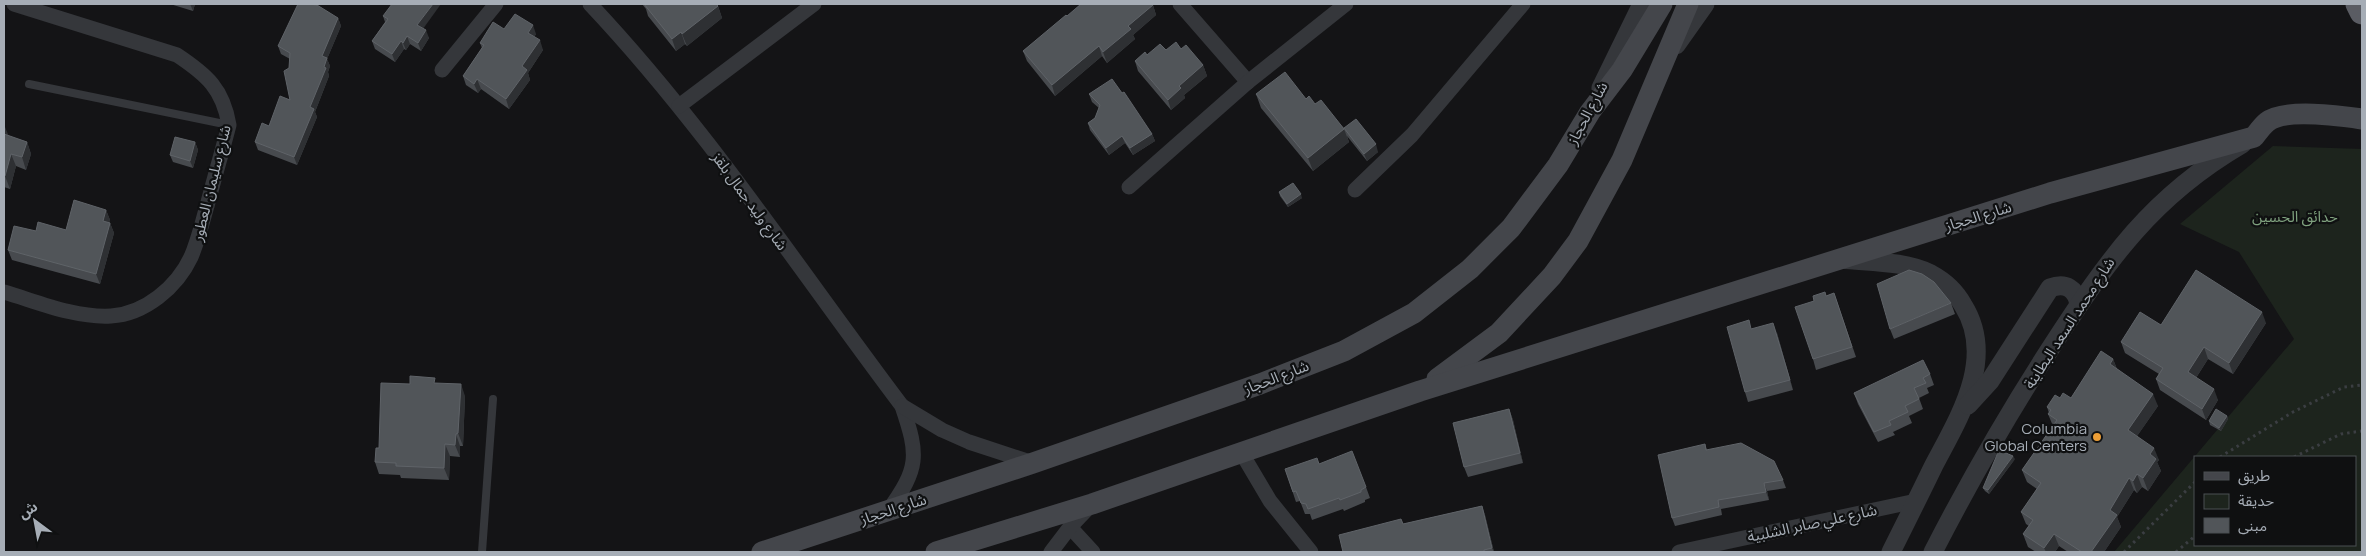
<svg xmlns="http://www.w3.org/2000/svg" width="2366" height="556" viewBox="0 0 2366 556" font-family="Manrope,'Noto Sans Arabic',sans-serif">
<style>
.green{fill:#1d241d;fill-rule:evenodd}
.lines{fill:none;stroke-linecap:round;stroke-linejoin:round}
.path{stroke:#3b3e42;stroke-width:3;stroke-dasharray:2.5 4;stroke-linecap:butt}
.service{stroke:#35373b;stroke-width:8}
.minor{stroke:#35373b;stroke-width:15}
.tertiary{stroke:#35373b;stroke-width:19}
.secondary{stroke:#44464b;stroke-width:21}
.trunk{stroke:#5a5c63;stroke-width:25}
.wall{fill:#474a4e}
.shaded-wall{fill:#2e3033}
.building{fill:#515559;stroke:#5f6368}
.poi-dot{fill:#ed9e36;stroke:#0f1011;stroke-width:2}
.labels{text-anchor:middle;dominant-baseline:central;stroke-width:4.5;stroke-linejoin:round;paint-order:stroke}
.street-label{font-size:15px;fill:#a6adb6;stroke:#0f1011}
.park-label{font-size:15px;fill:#7fa17e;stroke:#0f1011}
.poi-label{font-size:15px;fill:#a6adb6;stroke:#0f1011;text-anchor:end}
</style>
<rect width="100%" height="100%" fill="#141416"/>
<path class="green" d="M2273,146L2362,149V552H2114L2294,339L2239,252L2180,224ZM2195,457H2355V545H2195Z"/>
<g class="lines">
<g class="path">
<path d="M2220,457L2293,412L2344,387L2362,385"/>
<path d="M2294,457L2341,434L2362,431"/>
<path d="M2124,552L2195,482"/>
<path d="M2176,552L2195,536"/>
</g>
<g class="service">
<path d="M29,84L229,125"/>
<path d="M482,552L493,399"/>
</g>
<g class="minor">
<path d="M590,4C706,127 800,271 902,406C919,456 919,468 888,511"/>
<path d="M1180,4L1248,82"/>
<path d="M442,70L496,4"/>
<path d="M679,106L814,4"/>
<path d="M1129,187L1248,82L1346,4"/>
<path d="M1355,190L1412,135L1523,4"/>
<path d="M4,292C38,302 75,318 111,316C145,314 177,287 191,257C198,241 202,223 207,206C214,179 222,152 229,125C223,89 207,75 177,55L14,4"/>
<path d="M902,406L942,430L969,442L1033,463"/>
<path d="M1241,452L1270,501L1311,552"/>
<path d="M1070,527L1093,552"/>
<path d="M1051,552L1070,527L1090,506"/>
<path d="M1679,552L1916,501"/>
</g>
<g class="tertiary">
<path d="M1676,45L1705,4"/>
<path d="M1601,88L1642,4"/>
<path d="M1842,259C1870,262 1905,261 1931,274C1944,281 1956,292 1963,305C1997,359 1958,419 1933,467C1919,496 1905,524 1891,552"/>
<path d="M1968,405L1990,381L2050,288C2066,282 2076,289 2079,304"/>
<path d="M1933,552C1969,482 2009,412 2052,346C2108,260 2151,197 2242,144"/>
</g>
<g class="secondary">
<path d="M1437,379L1499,333L1552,276L1578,241L1622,160L1688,4"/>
<path d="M762,552L1033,463L1260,384L1344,351L1414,313L1470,269L1511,228L1558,165L1590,112L1622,70L1662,4"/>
<path d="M936,552L1092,504L1420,391L2050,193L2254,137C2258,132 2262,126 2267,122C2284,108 2341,116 2362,119"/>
</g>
<path class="trunk" d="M2358,4L2362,12"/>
</g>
<g class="wall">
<path d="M170,4H195L193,11Z"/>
<path d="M642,4H716L718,6L722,18L687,46L685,44L676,51L648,16L646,9Z"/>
<path d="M1153,5L1156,15L1133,35L1135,39L1107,63L1102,56L1055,96L1027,61L1023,51L1067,16Z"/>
<path d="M383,16L423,29L429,38L421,51L410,44L406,50L404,49L395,62L375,49L372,41L385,22Z"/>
<path d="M338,18L341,26L327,59L330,66L328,72L329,76L315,112L317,117L297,165L258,150L255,142L269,126L290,100L289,68L290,59L281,54L278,46Z"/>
<path d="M504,29L536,34L534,37L543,50L528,73L530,80L509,109L481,89L478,93L466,85L463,76L482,48L480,43Z"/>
<path d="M1181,49L1203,65L1207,76L1184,95L1185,98L1171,110L1138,71L1135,61L1147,55L1166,50Z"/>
<path d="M1122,93L1152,134L1155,141L1133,155L1125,143L1109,155L1090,130L1088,123L1095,118L1099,108L1092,102L1089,94Z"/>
<path d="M1256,94L1306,99L1315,104L1344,128L1378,152L1367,161L1347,136L1349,142L1313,171L1261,108Z"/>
<path d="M4,126L8,136L27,142L31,154L26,170L16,166L10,189L4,187Z"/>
<path d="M195,142L198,150L193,168L173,162L170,155Z"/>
<path d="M1279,192L1302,198L1288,207L1280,196Z"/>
<path d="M106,210L110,220L109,222L110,223L114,233L100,284L12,260L8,250L36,231L66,230Z"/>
<path d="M1834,293L1856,357L1816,370L1813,359L1814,301Z"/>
<path d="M1951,303L1955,314L1894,339L1890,329Z"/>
<path d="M2266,323L2233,374L2208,359L2196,378L2218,400L2206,420L2160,390L2156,379L2159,374L2125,353L2121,342L2161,325Z"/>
<path d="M1752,329L1777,333L1793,390L1748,402L1745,392Z"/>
<path d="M2113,359L2117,369L2158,406L2137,436L2159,460L2157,462L2161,471L2148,491L2142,487L2137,493L2134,490L2117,517L2121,527L2104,552H2068L2059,546L2055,552H2036L2028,547L2023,534L2029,526L2026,524L2021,512L2037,489L2027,482L2022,470L2053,426L2048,414L2049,413L2047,407L2071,398Z"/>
<path d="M1930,374L1934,385L1927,388L1929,393L1919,398L1923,409L1909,416L1912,423L1893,432L1895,435L1878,442L1858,404L1854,393Z"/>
<path d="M437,383L465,396L463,446H460V457L450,456L449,480L401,478L400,475L379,474L375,462L379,448L410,384Z"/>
<path d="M1509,409L1513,420L1523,463L1468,477L1464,467Z"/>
<path d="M2227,416L2228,419L2221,431L2210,425L2209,421Z"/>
<path d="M1705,444L1707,450L1783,480L1786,488L1767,491L1769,500L1721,509L1722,515L1675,526L1672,518Z"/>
<path d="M2015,459L1989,494L1985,491L1983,488Z"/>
<path d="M1319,464L1366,487L1370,498L1365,500V502L1344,511L1343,509L1312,520L1310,514H1305L1300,501L1296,502L1285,469Z"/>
<path d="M1482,506L1485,515L1494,552H1343L1401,519L1403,524Z"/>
</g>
<g class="shaded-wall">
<path d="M190,4H195L193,11Z"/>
<path d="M433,4H441L420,33L417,25Z"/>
<path d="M1153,5L1156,15L1133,35L1135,39L1107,63L1103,52L1128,26Z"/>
<path d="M718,6L722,18L687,46L682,34Z"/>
<path d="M338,18L341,26L327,59L330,66L328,72L329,76L315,112L317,117L297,165L294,157L310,107L322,56Z"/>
<path d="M533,25L536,34L531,43L528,33Z"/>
<path d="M426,30L429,38L421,51L418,43Z"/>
<path d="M681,32L685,44L676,51L672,39Z"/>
<path d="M407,36L410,44L406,50L403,43Z"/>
<path d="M540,40L543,50L528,73L530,80L509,109L506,99L522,66Z"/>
<path d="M401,41L404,49L395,62L392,54Z"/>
<path d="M1099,46L1102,56L1055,96L1052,85Z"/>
<path d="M1203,65L1207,76L1184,95L1185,98L1171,110L1168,100L1179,86Z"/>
<path d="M477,79L481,89L478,93L474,84Z"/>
<path d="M5,127L10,139L4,136V132Z"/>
<path d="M1344,129L1349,142L1313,171L1308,158Z"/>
<path d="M1152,134L1155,141L1133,155L1130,148Z"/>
<path d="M1122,136L1125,143L1109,155L1106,148Z"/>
<path d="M27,142L31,154L26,170L22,157Z"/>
<path d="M195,142L198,150L193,168L190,161Z"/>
<path d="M1376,144L1378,152L1367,161L1364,154Z"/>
<path d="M11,154L16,166L10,189L5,176Z"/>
<path d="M1301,194L1302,198L1288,207L1287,204Z"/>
<path d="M106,210L110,220L107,231L103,221Z"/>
<path d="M110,223L114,233L100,284L96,274Z"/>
<path d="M2262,312L2266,323L2233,374L2229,363Z"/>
<path d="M1773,323L1777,333L1793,390L1790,380Z"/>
<path d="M2204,347L2208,359L2192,384L2188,372Z"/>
<path d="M2113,359L2118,372L2110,364Z"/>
<path d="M461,384L465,396L463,446L458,433Z"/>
<path d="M2214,389L2218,400L2206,420L2202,409Z"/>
<path d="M2153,394L2158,406L2133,442L2128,430Z"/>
<path d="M1509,409L1513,420L1523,463L1520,453Z"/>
<path d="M2227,416L2228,419L2221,431L2219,428Z"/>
<path d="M456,434L460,446V457L455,445Z"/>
<path d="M445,444L450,456L449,480L444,468Z"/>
<path d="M2154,448L2159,460L2157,462L2161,471L2148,491L2143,478L2150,454Z"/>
<path d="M2013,456L2015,459L1989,494L1988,490Z"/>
<path d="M2137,474L2142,487L2137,493L2133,481Z"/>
<path d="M2129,478L2134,490L2117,517L2121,527L2104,552H2091L2110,510Z"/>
<path d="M1764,483L1767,491L1769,500L1766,492Z"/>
<path d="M1482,506L1485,515L1494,552L1492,548Z"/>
<path d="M2054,534L2059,546L2055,552H2046L2044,548Z"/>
</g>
<g class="building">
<path d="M298,4H308L317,5L338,18L322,56L327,58L324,67L326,68L310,107L314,109L294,157L255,142L262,123L269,126L280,96L290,100L284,71L289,68L290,53L278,46Z"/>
<path d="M392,4H433L417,25L426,30L418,43L407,36L403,43L401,41L392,54L372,41L388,19L383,16Z"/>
<path d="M644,4H716L718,6L682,34L681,32L672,39Z"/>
<path d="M1081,4H1152L1153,5L1128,26L1131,29L1103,52L1099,46L1052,85L1023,51L1066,15L1067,16Z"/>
<path d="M515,14L533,25L528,33L540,40L522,66L527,70L506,99L477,79L474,84L463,76L484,45L480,43L493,22L504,29Z"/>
<path d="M1176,42L1181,49L1186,45L1203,65L1179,86L1181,88L1168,100L1135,61L1145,52L1147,55L1160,44L1166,50Z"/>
<path d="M1285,72L1306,99L1309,96L1315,104L1321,100L1344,129L1308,158L1256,94Z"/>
<path d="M1112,79L1122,93L1124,92L1152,134L1130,148L1122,136L1106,148L1088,123L1095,118L1100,105L1089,94Z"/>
<path d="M1356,119L1376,144L1364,154L1344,128Z"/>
<path d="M4,134L27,142L22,157L11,154L5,176H4Z"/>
<path d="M175,137L195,142L190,161L170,155Z"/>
<path d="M1293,183L1301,194L1287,204L1279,192Z"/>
<path d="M74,200L106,210L103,221L110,223L96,274L8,250L14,226L36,231L38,222L66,230Z"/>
<path d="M1909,270L1922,274L1934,282L1951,303L1890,329L1877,284Z"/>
<path d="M2196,270L2262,312L2229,363L2204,347L2188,372L2214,389L2202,409L2156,379L2163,368L2121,342L2140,312L2161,325Z"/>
<path d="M1825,292L1826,296L1834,293L1852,347L1813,359L1795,307L1814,301L1813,296Z"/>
<path d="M1749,320L1751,329L1773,323L1790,380L1745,392L1727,327Z"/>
<path d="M2101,351L2113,359L2110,364L2153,394L2128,430L2154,448L2150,454L2156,459L2143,478L2137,474L2133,481L2129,478L2110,510L2117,515L2091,552H2082L2054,534L2044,548L2023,534L2033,520L2021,512L2041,483L2022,470L2057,420L2048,414L2051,410L2047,407L2055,395L2060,398L2063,393L2071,398Z"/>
<path d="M1923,360L1930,374L1923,378L1926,383L1914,388L1919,399L1905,406L1908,412L1889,421L1891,425L1874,432L1854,393Z"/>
<path d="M410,376L435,378L434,383L461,384L458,433L456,434L455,445L445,444L444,468L396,466V463L375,462L376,448H379L381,383L410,384Z"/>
<path d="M1509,409L1520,453L1464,467L1453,423Z"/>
<path d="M2216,409L2227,416L2219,428L2209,421Z"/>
<path d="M1741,443L1774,461L1783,480L1764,483L1766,492L1718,500L1719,507L1672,518L1658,455L1705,444L1706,450Z"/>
<path d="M1999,450L2013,456L1988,490L1983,488Z"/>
<path d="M1352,451L1366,487L1361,490V492L1340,500L1339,498L1308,509L1306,504L1301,503L1296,491L1293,492L1285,469L1317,458L1319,464Z"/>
<path d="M1482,506L1492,548L1484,550V552H1343L1339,535L1401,519L1403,524Z"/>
</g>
<circle class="poi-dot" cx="2097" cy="437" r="5"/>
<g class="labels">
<g class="street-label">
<text transform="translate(1587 113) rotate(-62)">شارع الحجاز</text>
<text transform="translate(211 183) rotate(-76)">شارع سليمان العطور</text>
<text transform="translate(750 201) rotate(54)">شارع وليد جمال بلقز</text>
<text transform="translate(1978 216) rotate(-17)">شارع الحجاز</text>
<text transform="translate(2069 323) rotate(-57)">شارع محمد السعد البطاينة</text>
<text transform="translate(1276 377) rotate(-21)">شارع الحجاز</text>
<text transform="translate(893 509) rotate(-18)">شارع الحجاز</text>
<text transform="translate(1812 523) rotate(-12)">شارع علي صابر الشلبية</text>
</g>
<g class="park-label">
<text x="2295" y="216">حدائق الحسين</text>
</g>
<g class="poi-label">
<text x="2087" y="428">Columbia<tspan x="2087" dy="17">Global Centers</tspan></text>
</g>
</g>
<rect width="2366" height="556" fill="none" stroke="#a6adb6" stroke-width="10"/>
<rect x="2194" y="456" width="162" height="90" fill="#0f1011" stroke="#4b4f53"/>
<rect x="2204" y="472" width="25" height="8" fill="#44464b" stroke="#4b4f53"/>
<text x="2238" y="481" font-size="15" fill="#a6adb6">طريق</text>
<rect x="2204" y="494" width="25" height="15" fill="#1d241d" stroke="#4b4f53"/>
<text x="2238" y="506" font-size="15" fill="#a6adb6">حديقة</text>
<rect x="2204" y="518" width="25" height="15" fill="#515559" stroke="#4b4f53"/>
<text x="2238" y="531" font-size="15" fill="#a6adb6">مبنى</text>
<g transform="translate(35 521) rotate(328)" stroke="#0f1011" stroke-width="4" paint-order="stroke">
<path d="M0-4L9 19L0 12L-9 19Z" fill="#a6adb6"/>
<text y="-8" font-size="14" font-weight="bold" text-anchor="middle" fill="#a6adb6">ش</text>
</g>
</svg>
